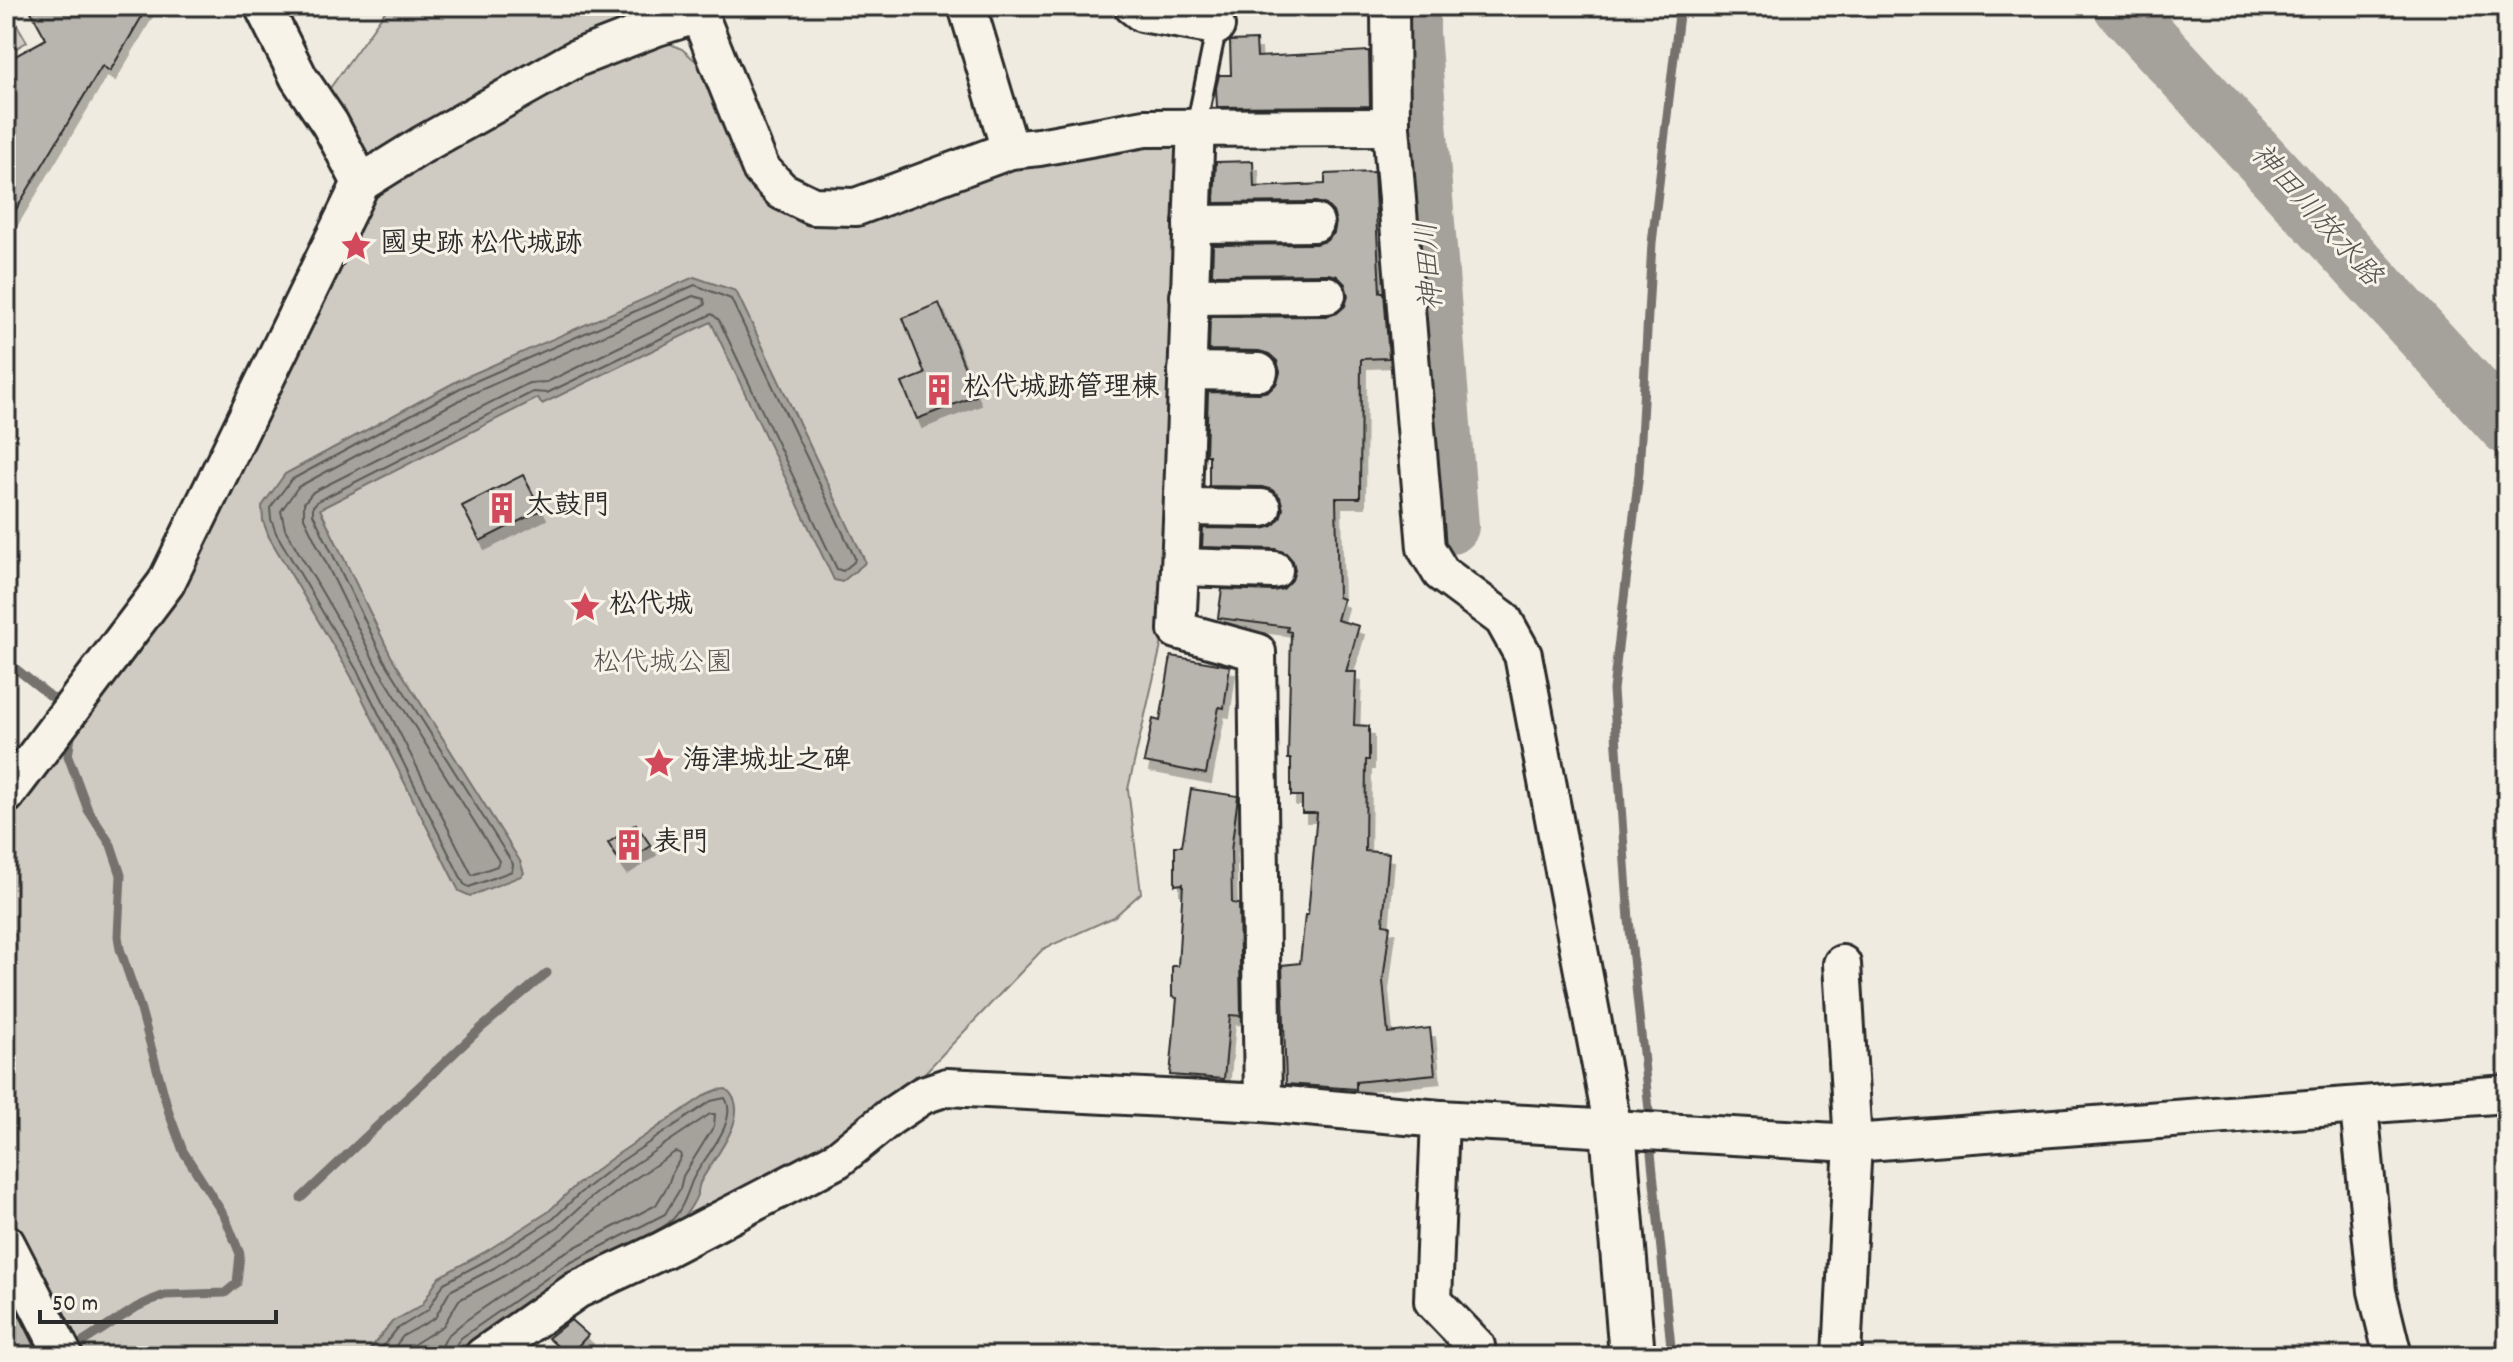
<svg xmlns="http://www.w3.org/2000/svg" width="2513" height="1362" viewBox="0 0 2513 1362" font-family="Dekko,'Klee One',sans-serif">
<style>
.green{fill:#cfcbc2;stroke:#7d7b76;stroke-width:2}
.water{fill:#a4a29a;stroke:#74726e;stroke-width:2}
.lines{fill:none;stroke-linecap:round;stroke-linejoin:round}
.shore{stroke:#5b5b57;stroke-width:2}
.stream{stroke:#74726e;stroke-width:9}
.river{stroke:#a4a29a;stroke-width:56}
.building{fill:#b8b5ae;stroke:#2b2b2b;stroke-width:2;filter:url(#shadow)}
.lane-casing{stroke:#2b2b2b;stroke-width:24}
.street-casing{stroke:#2b2b2b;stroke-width:42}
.secondary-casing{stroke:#2b2b2b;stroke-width:50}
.lane{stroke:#f7f3e8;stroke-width:18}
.street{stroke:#f7f3e8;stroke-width:36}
.secondary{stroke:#f7f3e8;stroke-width:44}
.labels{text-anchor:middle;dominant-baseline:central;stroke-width:6;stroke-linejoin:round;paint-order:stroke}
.poi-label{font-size:28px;font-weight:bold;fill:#2b2b2b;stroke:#f7f3e8;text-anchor:start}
.park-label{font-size:28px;fill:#545351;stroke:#f7f3e8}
.water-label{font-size:30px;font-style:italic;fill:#555552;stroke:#f7f3e8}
</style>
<defs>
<filter id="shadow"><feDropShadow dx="5" dy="9" stdDeviation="0" flood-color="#0004"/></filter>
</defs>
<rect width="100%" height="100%" fill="#efebe0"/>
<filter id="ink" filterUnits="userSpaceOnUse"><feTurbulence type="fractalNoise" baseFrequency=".0125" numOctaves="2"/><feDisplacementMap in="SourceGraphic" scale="16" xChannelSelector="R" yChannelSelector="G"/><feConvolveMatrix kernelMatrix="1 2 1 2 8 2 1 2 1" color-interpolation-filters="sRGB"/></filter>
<g filter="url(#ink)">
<g class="green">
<path d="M6,6L27,42L6,54Z"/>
<path d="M389,6H672L363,166L325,95Z"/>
<path d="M659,39L682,49L705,69L786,210L1031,155L1183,134L1163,637L1128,789L1141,893L1114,917L1043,949L916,1082L829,1150L467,1356H73L6,1228V807L146,626L369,191L589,69Z"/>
</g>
<g class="water">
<path d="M694,277L736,291L865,561L864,564L842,582L834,580L711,322L542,404L538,398L320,509L391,656L520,861L524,873L521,876L470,896L459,891L351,676L269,537L263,521L262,506L285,474L459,380Z"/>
<path d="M726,1089C756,1113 711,1160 700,1183C698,1187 699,1191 697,1195C693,1206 684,1217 677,1227L467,1356H364L392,1322L422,1305L439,1277L485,1252L548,1212L574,1187L612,1158L707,1094L717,1090Z"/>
</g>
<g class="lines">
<g class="shore">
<path d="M695,285L731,299L855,558L854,562L843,571L837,569L719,320L712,314L547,393L533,392L318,501L313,506V514L384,660L513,864L512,871L469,887L464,884L358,672L276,533L271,519L270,508L291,480L462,387Z"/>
<path d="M693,296L704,299L705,305L547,382L529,383L313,492L304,503V518L376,665L499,861L497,866L472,875L366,667L285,529L281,511L298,487L467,396Z"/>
<path d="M375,1356L397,1329L428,1310L444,1283L489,1259L553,1219L580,1193L617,1164L711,1101L725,1098C740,1122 701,1160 692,1181C687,1194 682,1210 672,1220C663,1230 636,1240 623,1247"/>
<path d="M388,1356L403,1336L435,1318L450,1291L494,1268L558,1227L587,1201L623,1172L710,1114H715L714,1126L683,1176L680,1189L665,1214L564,1266L461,1338L455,1346L454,1356"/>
<path d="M403,1356L411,1346L443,1326L459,1300L501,1278L565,1237L594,1210L630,1182L675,1152L680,1153L681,1157L672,1173L668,1185L656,1205L558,1256L465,1321L447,1336L443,1344L442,1356"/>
</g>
<g class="stream">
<path d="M6,661L63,706"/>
<path d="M1649,1110L1629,920L1613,690L1639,473L1652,243L1680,6"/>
<path d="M1651,1153L1672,1356"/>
<path d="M301,1198L481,1028L547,973"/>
<path d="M69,1351L137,1307L152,1300L165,1295L225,1293L237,1283L240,1254L225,1217L183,1151L169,1113L141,1010L120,949L118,936L121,875L111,845L88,810L68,756L71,737L69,727"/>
</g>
<g class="river">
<path d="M1412,6V34L1451,526"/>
<path d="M2121,6L2507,427"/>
</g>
</g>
<g class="building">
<path d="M28,6H148L110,71L102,66L6,226V61L46,39Z"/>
<path d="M1256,40L1257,57L1369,51L1370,106L1217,107L1216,88L1219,75H1231L1230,41Z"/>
<path d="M1253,161L1254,187L1325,184V174L1374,172L1380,292H1384L1389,358L1361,359L1360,498H1336L1338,597L1343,599L1337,620L1359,626L1346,672H1356L1354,725L1369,726V760H1366L1365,851L1389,853L1383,924L1390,925L1383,981L1388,1033L1430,1028L1435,1074L1356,1082V1089L1286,1084L1282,965L1300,963L1305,915H1308L1317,813H1302V796H1291V759H1288L1291,632L1287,631L1288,627L1218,618L1222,589L1273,591L1283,589L1292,580L1295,570L1293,561L1286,553L1275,549L1202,547L1203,528L1262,529L1273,526L1280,518L1283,509L1280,497L1272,490L1262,487L1209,486V455H1206L1208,392L1259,393L1269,391L1277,383L1280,372L1277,361L1269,354L1259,351L1209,350L1210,317L1328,316L1337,313L1345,306L1348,296L1345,284L1337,276L1328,274L1212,275L1213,245L1315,244L1326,241L1334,233L1336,222L1333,212L1326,205L1316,202L1214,203L1216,162Z"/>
<path d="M939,303L976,396L917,419L902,383L925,374L903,318Z"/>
<path d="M523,475L541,510L480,541L462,506Z"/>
<path d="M1171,656L1230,666L1224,708L1219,707L1206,774L1144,762L1153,719L1160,721Z"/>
<path d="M1191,789L1238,796L1231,851L1232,903L1239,904L1241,1016L1230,1015L1224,1079L1170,1075L1177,998L1172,997V966H1178L1183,884L1175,885V846H1182Z"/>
<path d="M636,824L651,846L622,865L608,843Z"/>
<path d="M6,1289L8,1292L40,1356H6Z"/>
<path d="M571,1320L588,1335L569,1356L548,1338Z"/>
</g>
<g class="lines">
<defs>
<path id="lane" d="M1196,127L1221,6"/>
<g id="street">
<path d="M263,6L299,78L330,124L361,183"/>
<path d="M967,6L1010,150"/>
<path d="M1133,6L1142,13L1216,26"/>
<path d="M1390,6L1391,127L1426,548L1441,573L1503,619L1523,655L1613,1129"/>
<path d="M1196,127C1189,295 1186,462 1177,630L1257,652L1263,1103"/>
<path d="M1192,224L1315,223"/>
<path d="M1189,296L1327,295"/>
<path d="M1187,371L1259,372"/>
<path d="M1184,507L1262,508"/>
<path d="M1181,567L1274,570"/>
<path d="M6,795L166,583L361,183L422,145L577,58L657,27L699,14L761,169L782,191L813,206L856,207L1010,150L1039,147L1145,128L1391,127"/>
<path d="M2359,1107L2377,1291L2393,1356"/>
<path d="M1440,1119L1853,1143L2507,1094"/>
<path d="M6,1243L64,1356"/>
<path d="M483,1356L577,1290L663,1250L838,1159L890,1117L923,1095L947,1087L1263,1103L1440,1119L1433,1301L1476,1346L1477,1356"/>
<path d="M1842,1356L1853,1143L1842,964"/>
</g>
<path id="secondary" d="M1613,1129L1632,1356"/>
</defs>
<use href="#lane" class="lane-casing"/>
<use href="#street" class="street-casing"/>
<use href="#secondary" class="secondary-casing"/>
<use href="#lane" class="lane"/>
<use href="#street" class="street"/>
<use href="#secondary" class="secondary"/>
</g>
</g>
<defs>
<symbol id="sight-bare" viewBox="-9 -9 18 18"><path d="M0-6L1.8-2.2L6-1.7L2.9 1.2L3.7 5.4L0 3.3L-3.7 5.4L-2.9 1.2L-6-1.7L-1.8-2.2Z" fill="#d1495b" stroke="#f7f3e8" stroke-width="2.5" paint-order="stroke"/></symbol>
<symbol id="building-bare" viewBox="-9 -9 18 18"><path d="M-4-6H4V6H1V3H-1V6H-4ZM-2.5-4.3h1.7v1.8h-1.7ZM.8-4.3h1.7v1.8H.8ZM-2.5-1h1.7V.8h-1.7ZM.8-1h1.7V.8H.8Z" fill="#d1495b" stroke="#f7f3e8" stroke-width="2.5" paint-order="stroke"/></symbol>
</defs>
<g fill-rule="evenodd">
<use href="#sight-bare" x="334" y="224" width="44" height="44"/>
<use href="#building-bare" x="917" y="368" width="44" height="44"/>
<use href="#building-bare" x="480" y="486" width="44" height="44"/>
<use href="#sight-bare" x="563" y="585" width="44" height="44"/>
<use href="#sight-bare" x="637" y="741" width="44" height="44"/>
<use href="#building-bare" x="607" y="823" width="44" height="44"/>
</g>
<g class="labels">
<g class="poi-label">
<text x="380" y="246">國史跡 松代城跡</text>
<text x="963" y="390">松代城跡管理棟</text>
<text x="526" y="508">太鼓門</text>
<text x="609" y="607">松代城</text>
<text x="683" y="763">海津城址之碑</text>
<text x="653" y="845">表門</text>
</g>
<g class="park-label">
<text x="663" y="665">松代城公園</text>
</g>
<g class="water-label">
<text transform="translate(2314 217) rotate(48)">神田川放水路</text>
<text transform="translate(1432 266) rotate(-94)">神田川</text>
</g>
</g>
<rect width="2513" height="1362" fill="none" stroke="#f7f3e8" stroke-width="32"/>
<rect x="16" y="16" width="2481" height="1330" fill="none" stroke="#2b2b2b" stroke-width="3" filter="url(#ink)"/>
<path d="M40 1310v12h236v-12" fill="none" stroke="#2b2b2b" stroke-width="4"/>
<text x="52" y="1310" font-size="24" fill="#2b2b2b" stroke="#f7f3e8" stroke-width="6" paint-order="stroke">50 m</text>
</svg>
